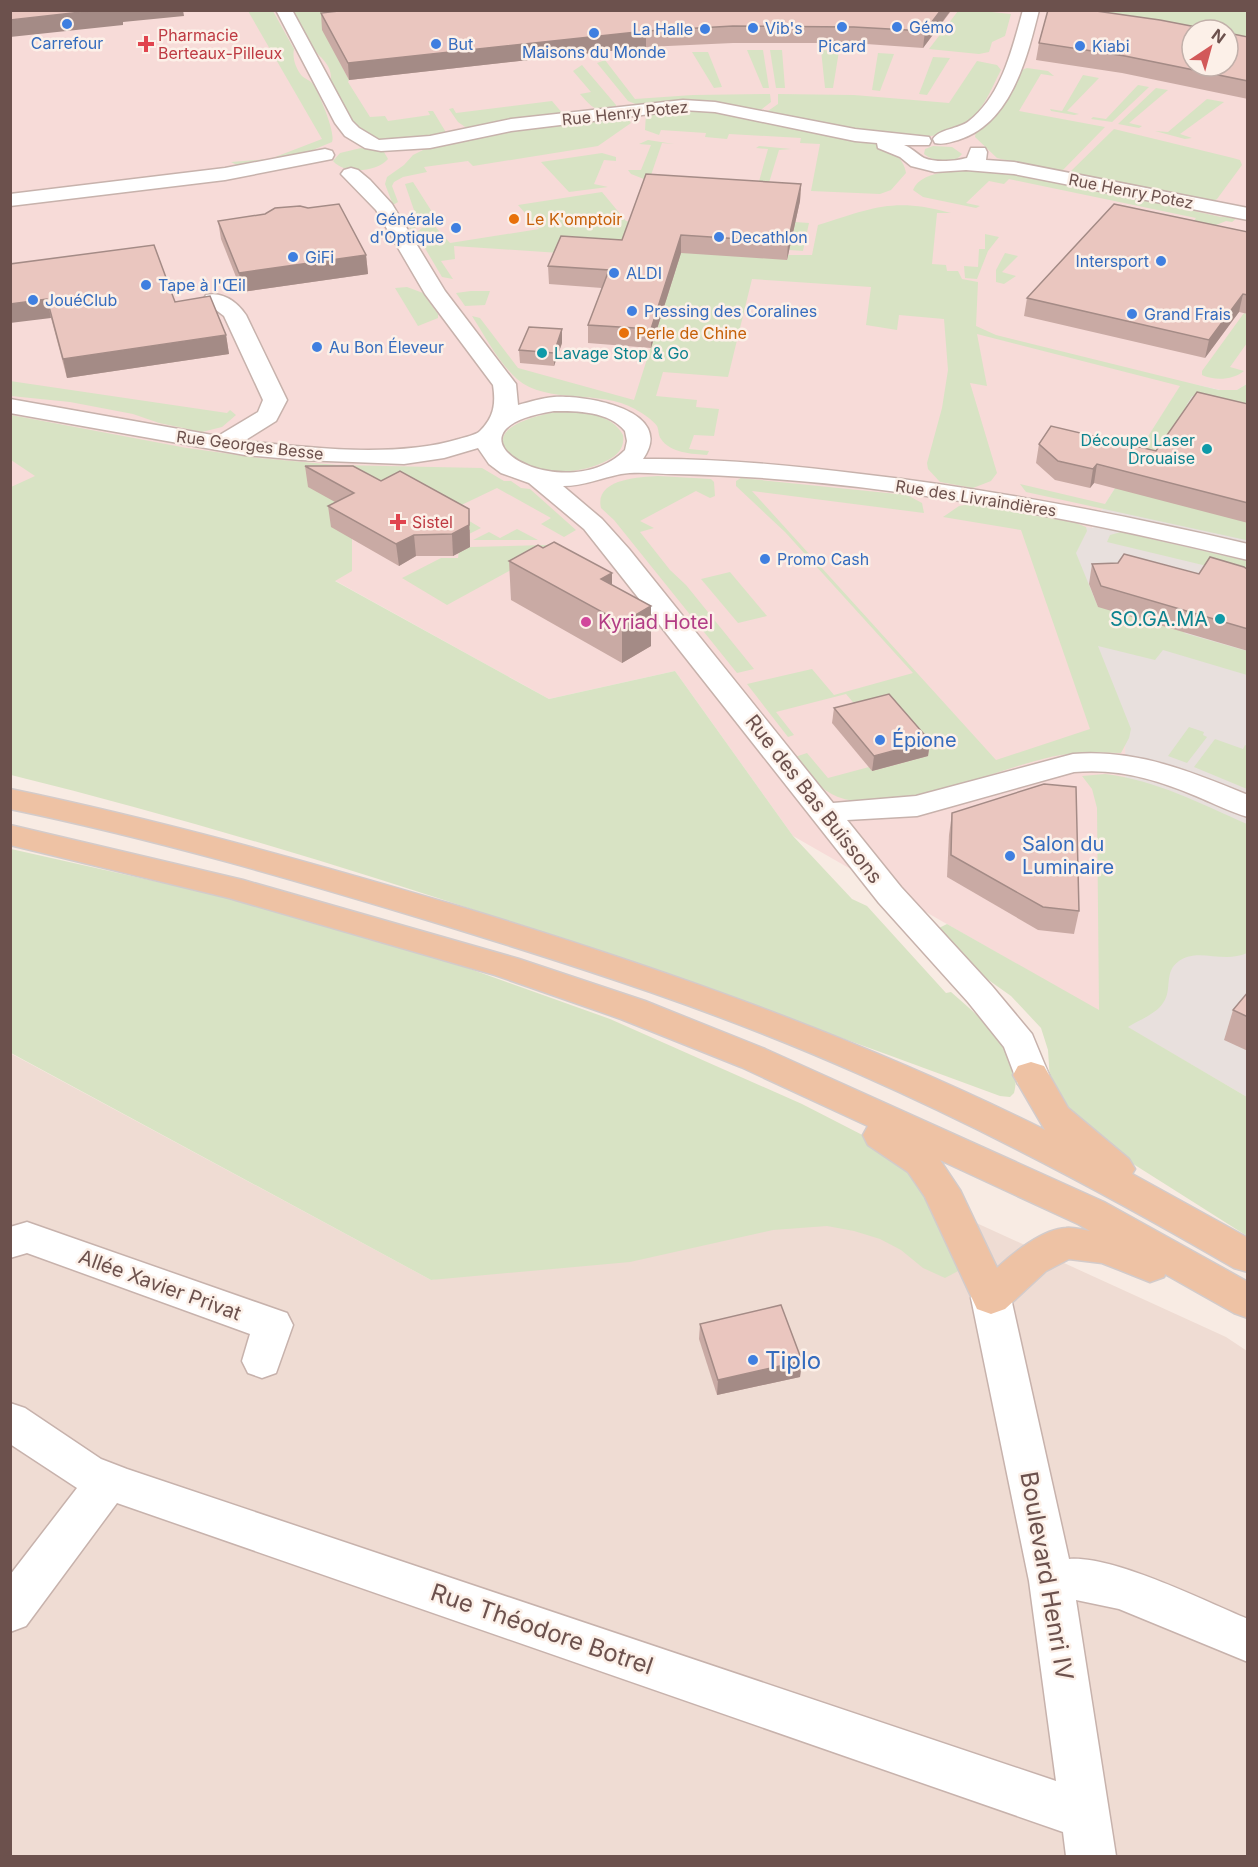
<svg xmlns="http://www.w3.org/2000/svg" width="1258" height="1867" viewBox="0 0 1258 1867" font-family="Inter,sans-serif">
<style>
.residential{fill:#efdcd3}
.commercial{fill:#f7dbd8;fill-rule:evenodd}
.industrial{fill:#e8e0dd}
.green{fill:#d8e3c4}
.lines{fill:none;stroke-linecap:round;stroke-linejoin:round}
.minor-casing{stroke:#c7b2ac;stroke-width:3}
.major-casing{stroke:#d3cbca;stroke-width:3}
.minor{fill:#fff;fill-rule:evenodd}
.major{fill:#eec2a4;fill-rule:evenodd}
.wall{fill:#c9aaa4}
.shaded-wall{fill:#a48b86}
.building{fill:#eac6bf;stroke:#a48b86;stroke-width:1.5}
.shop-dot{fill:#3f7fe0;stroke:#fcf0e8;stroke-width:2}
.health-dot{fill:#e0444e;stroke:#fcf0e8;stroke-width:2}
.food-dot{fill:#e8710a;stroke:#fcf0e8;stroke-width:2}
.culture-dot{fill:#0f9aa8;stroke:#fcf0e8;stroke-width:2}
.hotel-dot{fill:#d1479c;stroke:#fcf0e8;stroke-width:2}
.labels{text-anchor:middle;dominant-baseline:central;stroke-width:5;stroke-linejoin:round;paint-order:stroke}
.far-shop-label{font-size:16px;fill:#366cbe;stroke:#fcf0e8;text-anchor:start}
.far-health-label{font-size:16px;fill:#be3a42;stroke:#fcf0e8;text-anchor:start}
.far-street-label{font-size:16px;fill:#6c514d;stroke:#fcf0e8}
.far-food-label{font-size:16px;fill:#c56008;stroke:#fcf0e8;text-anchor:start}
.far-culture-label{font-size:16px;fill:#0d838f;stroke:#fcf0e8;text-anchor:start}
.culture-label{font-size:20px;fill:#0d838f;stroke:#fcf0e8;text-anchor:end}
.hotel-label{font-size:20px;fill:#b23c85;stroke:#fcf0e8;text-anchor:start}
.shop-label{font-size:20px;fill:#366cbe;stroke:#fcf0e8;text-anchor:start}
.street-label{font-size:20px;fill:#6c514d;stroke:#fcf0e8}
.near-shop-label{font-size:24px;fill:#366cbe;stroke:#fcf0e8;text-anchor:start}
.near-street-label{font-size:24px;fill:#6c514d;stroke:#fcf0e8}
</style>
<rect width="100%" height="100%" fill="#f8ebe3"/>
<path class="residential" d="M10,1053L431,1280L902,1189L1226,1337L1247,1351V1856H11Z"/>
<path class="commercial" d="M11,11H1247V384L1237,390L1225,391L1183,382L1105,504L1092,528L1041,521L1125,738L1127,1027L793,836L675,671L549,699L287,554L11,574ZM1192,30H1228V66H1192Z"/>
<path class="industrial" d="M1183,382L1225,391L1237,390L1247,384V1097L1127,1027L1125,738L1041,521L1093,528L1105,504Z"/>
<g class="green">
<path d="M248,11H273L294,49C292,58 296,69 302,76C305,79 310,80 313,84C319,93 336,133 332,142L296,157L237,165L231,162L270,159L322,139Z"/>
<path d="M292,11H398L323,30L349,80L348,82L370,117L385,116L388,121L430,115L428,111H433L447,134C423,139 376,150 357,130C347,119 338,94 331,80C332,65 322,59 313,49C304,39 298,22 292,11Z"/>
<path d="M981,11L1011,14L1005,36L992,42L989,52L979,54L929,49L958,11Z"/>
<path d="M1044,11H1247V44L1228,40V30H1192Z"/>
<path d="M747,50H763L769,88H763Z"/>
<path d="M770,50H782L785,88H776Z"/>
<path d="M821,50L839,51L833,88H825Z"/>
<path d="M708,52L722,87L714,88L692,52Z"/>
<path d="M878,53L894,54L880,91L872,90Z"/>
<path d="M933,57L950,58L927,95L919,94Z"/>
<path d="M605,60L635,99L693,95L770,94L771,102L758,112L638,105L628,101L597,63Z"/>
<path d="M977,61L997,65L1001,70C990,91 981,117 959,128C913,152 815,123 765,113L778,104V94L854,95L949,103Z"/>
<path d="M582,65L616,105V107C595,111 594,110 580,94L591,92L573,71Z"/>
<path d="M1027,68L1048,71L1054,76L1041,74L1019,111L1105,127L1060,173L997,158L975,137L976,131L1003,106L1019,71Z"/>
<path d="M1083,75L1099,78L1067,111L1079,114L1074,115L1051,111L1050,109L1062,111Z"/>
<path d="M1138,85L1149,87L1112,122L1091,119L1093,117L1106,119Z"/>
<path d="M1156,88L1168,90L1129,123L1142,126L1139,128L1118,124Z"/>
<path d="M1207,99L1224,102L1180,134L1192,138L1185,139L1155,131L1168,132Z"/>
<path d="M552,101L564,115L468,129L458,122L449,109L453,108L456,113Z"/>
<path d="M678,109L705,110L876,143C890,148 904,158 906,173L891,190L880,194L811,191L820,144L800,143L801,138L729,134L727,139L705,137L706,133L661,130L659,135L645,130L646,114Z"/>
<path d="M617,116L628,119L631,123L598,146L473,166L468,161L424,167L427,172L403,177L394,182L392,186L398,202L393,205L385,184L387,177L404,165L413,155L429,147L497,131Z"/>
<path d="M1114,129L1233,158L1240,160L1242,165L1217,199L1212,202L1068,174Z"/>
<path d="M648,140L674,144L662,143L649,181L631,174L628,170H641L651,145L639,144Z"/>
<path d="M759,146L791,149L779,150L768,186L758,185L768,149L756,148Z"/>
<path d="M933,146L952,147L962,154C954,165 934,162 924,154L925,149Z"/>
<path d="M361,148L384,152L388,159C377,172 345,175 333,161L340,153Z"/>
<path d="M602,153L616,157V161L604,160L594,184L608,187L569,192L541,162Z"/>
<path d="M990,169L1181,205L1190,210L1221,217H1238L1232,222L1226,221L1216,225L1192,223L1196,218L1009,179L1004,184L989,181L966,203L980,206L976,208L923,197L913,190C921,168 970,170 990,169Z"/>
<path d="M413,182L434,215L412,230L409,229L416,221V216L405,184Z"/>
<path d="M602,192L626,221L651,225L787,260L788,255H812L818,225C873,208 893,197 951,213H937L932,264L946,265L947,271H958L962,279L978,282L976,326L996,335L1218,390H1237L1247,384V409L1192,396L1185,408L1193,411L1247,523L1246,540L1026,492L1020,484L1105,504L1180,386L977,334L987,386L970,383L997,473L991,481L973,488L940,482L928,469L927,463L942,408L948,370L944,319L899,315L897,330L866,325L871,287L752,279L728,377L663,372L656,396L697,400L696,407L719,409L714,436L694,435L689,449L709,451L707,455C693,454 670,453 661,439C658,435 659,430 657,426C653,420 642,413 635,409C600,389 547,405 517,379C498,362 485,336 472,316L480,318L518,368L634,400L678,261L454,246L455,259L441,261L453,279L442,277L416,233L430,221L450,243L539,229L518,205Z"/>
<path d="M795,222L809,223L803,251L789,250Z"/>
<path d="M985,234L999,237L988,251L977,279L965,278L964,266L978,267L979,249H985Z"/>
<path d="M1005,253L1018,256L1002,272L1016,276L1004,284L996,282V270Z"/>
<path d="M407,287L423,293L438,314V318L418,326L395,288Z"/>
<path d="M471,291H490L485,305L465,306L456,293Z"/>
<path d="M1244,313L1247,314V343L1230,367L1244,371C1233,380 1215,381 1202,375V371Z"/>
<path d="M10,381L227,413L230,410L236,415L222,427L202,432L159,423L133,414L70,402L11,396Z"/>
<path d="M563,411C584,412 612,414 623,435C625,447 618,455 608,460C582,475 534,477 511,455C480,426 546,413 563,411Z"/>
<path d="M11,415L187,448L259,458L337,465L482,468L504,481H511L521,488L530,489L576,530L564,537L541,524L551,518L497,488L451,510L481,528L463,537L356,514L352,539V571L335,581L549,699L675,671L793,836L852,899L867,906L946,993L951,992C977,1015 1025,1053 1014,1093L1010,1097L1000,1096C675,976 347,858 11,775V487L35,476L11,460Z"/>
<path d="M658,476L711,479L714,482L715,496L710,498L696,491L640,521L654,528L640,532L670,570L686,585L754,669L737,673L614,520L601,508C594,479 639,477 658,476Z"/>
<path d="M741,478L907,495L922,503L924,513L752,491L996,760L1090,729L1021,530L943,517L959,506L971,504L1076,523L1086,527L1087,531L1076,553L1098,607L1207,596L1184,633L1247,651V675L1163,650L1155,660L1098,646L1131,729L1129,738L1121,753C1101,752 1081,752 1061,755C1002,765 894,818 838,797C818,789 808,773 795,757L807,753L828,778L869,767L872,771L928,756L864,715L846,694L776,712L794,735L788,737L747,684L812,669L834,695L913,673L785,532L736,486V481Z"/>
<path d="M517,529L538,540H473L489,532L500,538Z"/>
<path d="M1121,532L1247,561V594L1211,567L1107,542L1110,535Z"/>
<path d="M546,545L551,548L447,605L402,578L441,558H458L459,551L470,547Z"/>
<path d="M730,572L767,616L738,623L701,579Z"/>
<path d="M1189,727L1204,732L1203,735L1207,737L1187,763L1168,756Z"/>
<path d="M1215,739L1243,749L1245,745L1247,746V789L1194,767Z"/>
<path d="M1105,774C1156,780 1201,804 1247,824V953C1223,964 1198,947 1179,961C1163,972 1173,990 1163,1003C1156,1014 1139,1020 1128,1027L1247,1097V1236L1108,1148L1076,1125L1050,1081L1048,1050L1041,1028L1011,996L980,974L939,928L947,924L1099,1010L1097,808L1092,789L1082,776Z"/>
<path d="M11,849L212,894L448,961L610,1019L802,1104L878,1143L923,1178L962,1269L945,1278L923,1268L901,1250L880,1239L854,1231L827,1226L773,1230L630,1262L431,1280L11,1053Z"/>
</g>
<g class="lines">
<defs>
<g id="minor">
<path d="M276,10H292L352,121L359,128L379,140L430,136L511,119L683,100L715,102L855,129L929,137L931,141L929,145H904C912,148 917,154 924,158C936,163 956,161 967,158L971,148H985L987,152L986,160L1014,162L1248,208V220L1014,174L966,170L935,172L911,166L900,157L878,148L877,143L855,141L715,112L683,110L511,131L430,148L381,151L365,148L345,136L335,123Z"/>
<path d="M1023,10H1039C1027,58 1011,124 958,140C950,142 944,145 935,143L933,139C939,129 959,129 969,121C1002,95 1012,49 1023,10Z"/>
<path d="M325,149L332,151L334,155L332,159L225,180L10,206V194L225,168Z"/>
<path d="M351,168L358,170L370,180L392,204L445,291L516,384L518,405C529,402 542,398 554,397C586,395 677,410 643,459C716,458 789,465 861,474C992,489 1120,514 1248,544V560C1061,515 868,478 675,474C658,474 638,471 621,474C601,478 584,486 563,486L602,519L629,549L833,803L916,796L1073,754C1136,749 1190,771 1248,795V817C1230,812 1213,803 1196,796C1155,779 1118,768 1074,772L917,816L847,820L901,887L992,986L1032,1034L1049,1075L1044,1084L1031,1088L1018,1084L1004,1047L968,1002L879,903L584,529L529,483L501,473L489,464L478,448L444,458L404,464L301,460L245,455L10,413V399L218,436L258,412L263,400L224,316L203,300L206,295C223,291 237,302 246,315L287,400L276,421L244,441C308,448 397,458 459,439C465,437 476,435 480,431C494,417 496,404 493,385L425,294L376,210L341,174L344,170ZM554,411C577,411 609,411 625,431L627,441L625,450C564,511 426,431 554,411Z"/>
<path d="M27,1222L287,1313L293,1325L276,1373L262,1378L248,1373L242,1361L250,1334L27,1253L10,1258V1227Z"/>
<path d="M991,1282L1005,1287L1011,1298L1069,1559C1115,1556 1202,1600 1248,1619V1662L1119,1609L1076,1600L1116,1856H1066L1063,1832L117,1503L26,1626L10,1632V1575L77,1488L10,1444V1403L25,1408L101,1459L127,1469L1056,1781L1029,1581L971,1298L977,1287Z"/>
</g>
<g id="major">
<path d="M10,789C159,820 305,861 451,904C656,966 853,1035 1045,1130L1013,1075L1018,1066L1031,1062L1044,1066L1068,1108L1129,1159L1135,1169L1132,1174L1248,1238V1272L1234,1268C1112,1197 988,1131 859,1074C723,1013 580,967 437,923C296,880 155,839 10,809Z"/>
<path d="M10,825L243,880L519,959L645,1001L765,1049L1104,1202L1248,1282V1318L1234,1313L1165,1274L1164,1277L1150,1282L1102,1263L1069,1259L1046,1271L1005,1309L991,1314L977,1309L925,1197L908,1172L868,1145L863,1135L868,1126L741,1067L621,1019L495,975L229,898L10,845ZM940,1160L1078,1224L1090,1231C1082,1230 1073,1227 1066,1228C1043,1229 1013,1253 997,1268L960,1190Z"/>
</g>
</defs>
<use href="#minor" class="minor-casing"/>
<use href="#major" class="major-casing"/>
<use href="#minor" class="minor"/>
<use href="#major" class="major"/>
</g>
<g class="wall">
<path d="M951,11L923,48L852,43H733L646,47L349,80L322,30L321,13Z"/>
<path d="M1248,37V99L1122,73L1036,60L1039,43Z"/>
<path d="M801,184L800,201L787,260L681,253L651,348L588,343V325L602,288L549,284L548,266L622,240Z"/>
<path d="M218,221L366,255L368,274L242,292L221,239Z"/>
<path d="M1248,232V314L1239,312L1205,358L1024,316L1027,298Z"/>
<path d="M10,264L175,302L226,335L229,354L67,378L51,318Z"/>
<path d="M562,329V343L554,366L520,363L519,350Z"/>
<path d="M1248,404V523L1094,483L1090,488L1055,480L1036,463L1039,444L1156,451Z"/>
<path d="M305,466L470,530V547L453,556H416L399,566L331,527L328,506L335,502L308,487Z"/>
<path d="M543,548L612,573V585L651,646L622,663L511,600L509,561Z"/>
<path d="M1092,564L1199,574L1248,570V651L1098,607L1089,584Z"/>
<path d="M834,708L930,741L928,756L872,771L832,723Z"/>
<path d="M952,813L1079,911L1074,934L1038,930L947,877L949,835Z"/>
<path d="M1248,992V1051L1224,1040L1233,1010Z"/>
<path d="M700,1324L802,1361L800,1377L717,1395L699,1339Z"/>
</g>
<g class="shaded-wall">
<path d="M99,10H183L184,16L123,22V25L10,37V20Z"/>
<path d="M941,10H951L923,48L925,31Z"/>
<path d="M646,31V47L349,80L348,63Z"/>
<path d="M801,184L800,201L787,260L788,242Z"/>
<path d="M681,235V253L651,348V329Z"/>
<path d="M366,255L368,274L242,292L239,273Z"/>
<path d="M1243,294L1239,312L1205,358L1209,340Z"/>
<path d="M47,299L51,318L10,323V304Z"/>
<path d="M562,329V343L554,366V353Z"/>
<path d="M226,335L229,354L67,378L63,359Z"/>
<path d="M1097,464L1094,483L1090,488L1093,469Z"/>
<path d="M469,509L470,547L453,556L452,534Z"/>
<path d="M414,535L416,556L399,566L396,544Z"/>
<path d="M612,573V612L601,579Z"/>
<path d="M651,606V646L622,663V623Z"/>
<path d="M930,741L928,756L872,771L874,756Z"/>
<path d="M802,1361L800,1377L717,1395L718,1380Z"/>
</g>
<g class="building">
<path d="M10,10H99L10,20Z"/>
<path d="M348,10H941L925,31L854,27L733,26L646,31L348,63L321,13Z"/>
<path d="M1048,10H1089L1160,20L1212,30H1192V66H1228V33L1248,37V81L1125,56L1039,43Z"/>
<path d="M646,174L801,184L788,242L681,235L651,329L588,325L609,270L548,266L561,236L622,240Z"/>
<path d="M339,204L366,255L239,273L218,221L265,214L275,208L300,206L308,208Z"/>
<path d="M1114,204L1248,232V295L1243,294L1209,340L1027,298Z"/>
<path d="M154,245L175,302L210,296L226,335L63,359L47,299L10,304V264Z"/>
<path d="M529,327L562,329L554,353L519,350Z"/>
<path d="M1197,392L1248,404V503L1097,464L1093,469L1058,461L1039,444L1051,426L1156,451Z"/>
<path d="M305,466H353L381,481L400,471L469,509V525L452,534L414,535L396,544L328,506L354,493Z"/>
<path d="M554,542L612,573L601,579L651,606L622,623L509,561L538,545L543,548Z"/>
<path d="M1124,554L1199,574L1210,557L1244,567L1248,570V629L1101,586L1092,564L1118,563Z"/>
<path d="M889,694L930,741L874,756L834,708Z"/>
<path d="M1044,784L1076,787L1079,911L1043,907L951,855L952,813Z"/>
<path d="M1248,992V1017L1233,1010Z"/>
<path d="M781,1305L802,1361L718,1380L700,1324Z"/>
</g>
<g class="shop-dot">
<circle cx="67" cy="24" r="6"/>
<circle cx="842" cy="27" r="6"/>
<circle cx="897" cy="27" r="6"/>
<circle cx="753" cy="28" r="6"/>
<circle cx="705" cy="29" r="6"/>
<circle cx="594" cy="33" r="6"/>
<circle cx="436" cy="44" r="6"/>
<circle cx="1080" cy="46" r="6"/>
<circle cx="456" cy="228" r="6"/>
<circle cx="719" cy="237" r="6"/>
<circle cx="293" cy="257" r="6"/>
<circle cx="1161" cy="261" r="6"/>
<circle cx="614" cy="273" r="6"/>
<circle cx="146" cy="285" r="6"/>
<circle cx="33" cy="300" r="6"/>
<circle cx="632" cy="311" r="6"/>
<circle cx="1132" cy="314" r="6"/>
<circle cx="317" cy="347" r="6"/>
<circle cx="765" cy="559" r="6"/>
<circle cx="880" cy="740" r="6"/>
<circle cx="1010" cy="856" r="6"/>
<circle cx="753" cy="1360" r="6"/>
</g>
<g class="health-dot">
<path d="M143 35h6v6h6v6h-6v6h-6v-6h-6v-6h6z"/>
<path d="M395 513h6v6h6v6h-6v6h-6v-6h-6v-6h6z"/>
</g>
<g class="food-dot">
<circle cx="514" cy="219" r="6"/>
<circle cx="624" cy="333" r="6"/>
</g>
<g class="culture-dot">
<circle cx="542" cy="353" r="6"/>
<circle cx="1207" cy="449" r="6"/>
<circle cx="1220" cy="619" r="6"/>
</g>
<circle class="hotel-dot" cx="586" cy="622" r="6"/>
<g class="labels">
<g class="far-shop-label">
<text x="909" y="27">Gémo</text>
<text x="765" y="28">Vib's</text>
<text x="693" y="29" text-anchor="end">La Halle</text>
<text x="67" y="43" text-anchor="middle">Carrefour</text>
<text x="448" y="44">But</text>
<text x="842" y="46" text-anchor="middle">Picard</text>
<text x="1092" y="46">Kiabi</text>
<text x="594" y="52" text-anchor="middle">Maisons du Monde</text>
<text x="444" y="219" text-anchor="end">Générale<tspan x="444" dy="18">d'Optique</tspan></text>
<text x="731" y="237">Decathlon</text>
<text x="305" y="257">GiFi</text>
<text x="1149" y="261" text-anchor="end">Intersport</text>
<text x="626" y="273">ALDI</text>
<text x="158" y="285">Tape à l'Œil</text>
<text x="45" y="300">JouéClub</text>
<text x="644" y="311">Pressing des Coralines</text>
<text x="1144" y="314">Grand Frais</text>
<text x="329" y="347">Au Bon Éleveur</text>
<text x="777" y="559">Promo Cash</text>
</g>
<g class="far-health-label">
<text x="158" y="35">Pharmacie<tspan x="158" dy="18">Berteaux-Pilleux</tspan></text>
<text x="412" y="522">Sistel</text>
</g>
<g class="far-street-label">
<text transform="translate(625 113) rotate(-6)">Rue Henry Potez</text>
<text transform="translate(1131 191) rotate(11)">Rue Henry Potez</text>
<text transform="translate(250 445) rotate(7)">Rue Georges Besse</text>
<text transform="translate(976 498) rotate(9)">Rue des Livraindières</text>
</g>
<g class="far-food-label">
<text x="526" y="219">Le K'omptoir</text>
<text x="636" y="333">Perle de Chine</text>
</g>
<g class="far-culture-label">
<text x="554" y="353">Lavage Stop &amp; Go</text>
<text x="1195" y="440" text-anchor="end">Découpe Laser<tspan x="1195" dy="18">Drouaise</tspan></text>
</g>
<g class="culture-label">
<text x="1208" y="619">SO.GA.MA</text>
</g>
<g class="hotel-label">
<text x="598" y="622">Kyriad Hotel</text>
</g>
<g class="shop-label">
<text x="892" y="740">Épione</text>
<text x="1022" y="844">Salon du<tspan x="1022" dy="23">Luminaire</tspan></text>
</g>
<g class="street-label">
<text transform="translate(814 799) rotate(52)">Rue des Bas Buissons</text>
<text transform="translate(160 1285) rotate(20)">Allée Xavier Privat</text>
</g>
<g class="near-shop-label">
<text x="765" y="1360">Tiplo</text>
</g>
<g class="near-street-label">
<text transform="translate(1047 1576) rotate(80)">Boulevard Henri IV</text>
<text transform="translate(542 1629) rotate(19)">Rue Théodore Botrel</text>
</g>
</g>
<rect width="1258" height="1867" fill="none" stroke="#6c514d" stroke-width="24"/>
<g transform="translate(1210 48) rotate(36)"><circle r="28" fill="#fcf0e8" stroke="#c2b0aa" stroke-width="1.5"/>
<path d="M0-4.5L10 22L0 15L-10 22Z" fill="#d25959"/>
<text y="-9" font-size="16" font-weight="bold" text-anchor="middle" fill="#6c514d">N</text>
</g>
</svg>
